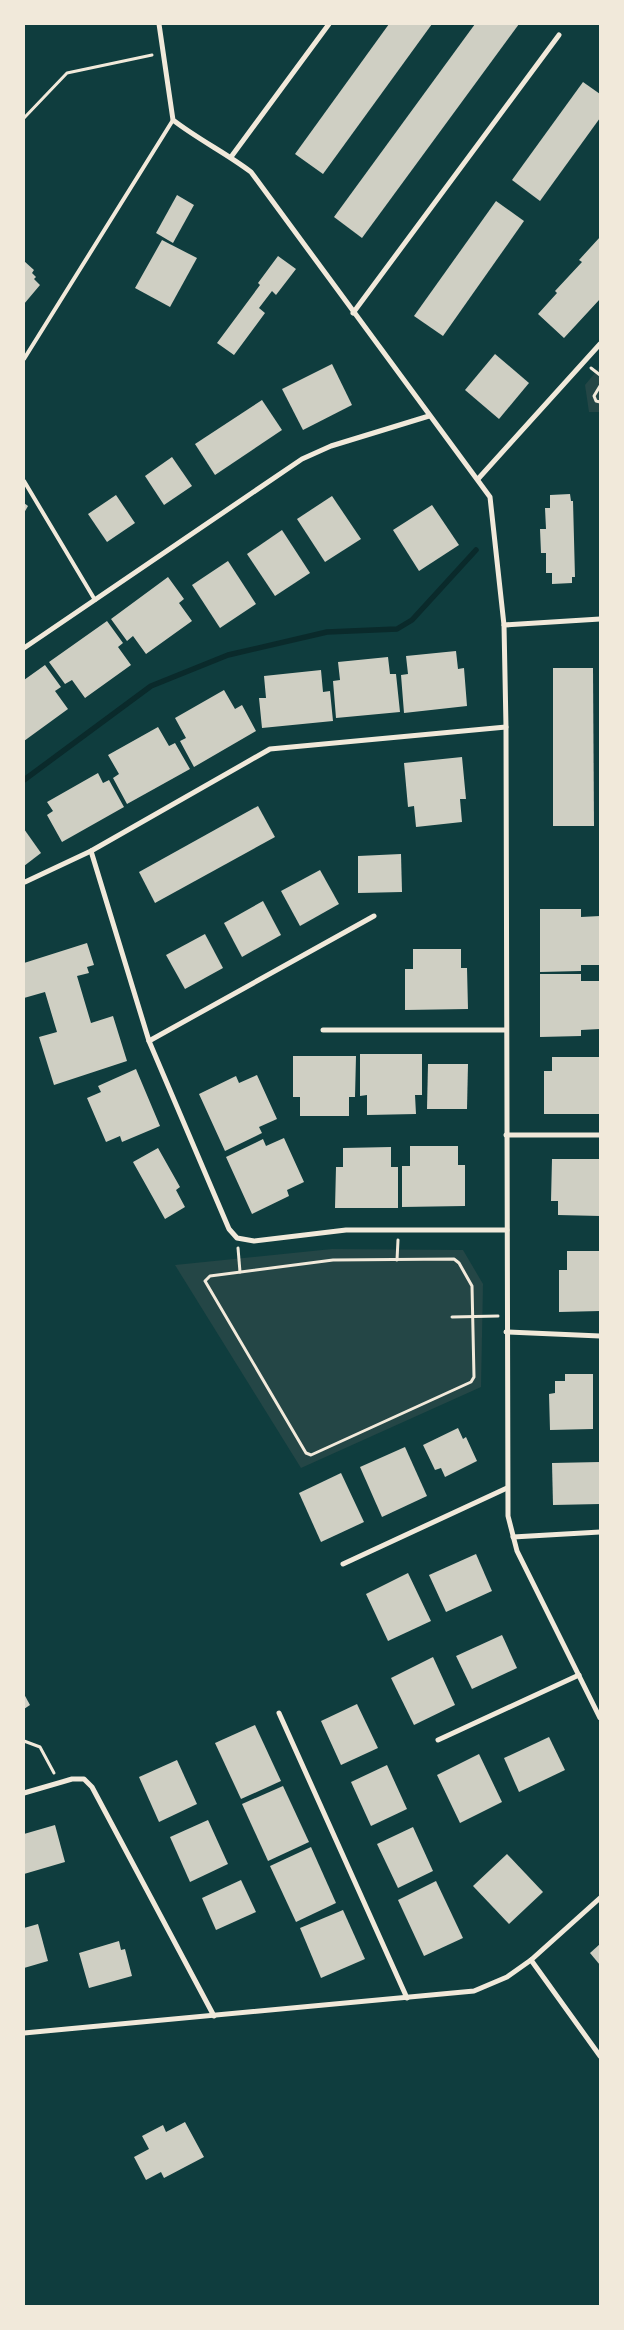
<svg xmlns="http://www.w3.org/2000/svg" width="624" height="2330" viewBox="0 0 624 2330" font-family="Manrope,sans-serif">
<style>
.green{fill:#244646}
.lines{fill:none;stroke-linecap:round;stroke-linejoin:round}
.stream{stroke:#0a2a2b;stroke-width:5.5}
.building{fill:#cfcfc3}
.path{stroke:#f1e9da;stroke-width:3}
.service{stroke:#f1e9da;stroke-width:4}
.minor{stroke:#f1e9da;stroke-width:5}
</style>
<rect width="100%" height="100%" fill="#0f3d3e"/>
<g class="green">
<path d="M600,367V412H589L585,385Z"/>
<path d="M332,1249L463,1250L483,1284L481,1387L301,1468L175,1265Z"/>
</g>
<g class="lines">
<path class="stream" d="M24,780L151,686L228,655L327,632L397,629L412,620L476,550"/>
</g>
<g class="building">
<path d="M389,24H432L323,174L295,154Z"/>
<path d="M475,24H519L362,238L334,217Z"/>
<path d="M583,82L600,94V118L540,201L512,180Z"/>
<path d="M177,195L194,205L173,243L156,233Z"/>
<path d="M496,201L524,221L443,336L414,316Z"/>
<path d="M600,237V299L564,338L538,314L557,293L555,291L582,262L579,260Z"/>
<path d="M162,240L197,258L170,307L135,288Z"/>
<path d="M278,256L296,269L276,295L272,291L259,308L265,313L234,355L217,343L260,285L258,283Z"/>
<path d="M24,261L34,270L32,273L36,277L34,279L40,285L24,304Z"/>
<path d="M495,354L529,383L499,419L465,390Z"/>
<path d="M332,364L352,405L303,430L282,389Z"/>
<path d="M262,400L282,430L215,475L195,444Z"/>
<path d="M172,457L192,486L164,505L145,476Z"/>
<path d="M570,494L571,501H573L575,577H572V583L552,584V573H546V553H541L540,529H546L545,508H550V495Z"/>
<path d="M116,495L135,523L107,542L88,514Z"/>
<path d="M332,496L361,539L325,562L297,519Z"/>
<path d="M24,503L28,506L24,513Z"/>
<path d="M432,505L459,545L419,571L393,530Z"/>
<path d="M282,530L310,573L275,596L247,554Z"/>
<path d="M228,561L256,604L220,628L192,585Z"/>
<path d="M168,577L184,599L179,603L192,621L146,654L133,636L127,641L111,619Z"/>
<path d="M107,621L123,643L118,647L131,665L85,698L72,680L65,684L49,662Z"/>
<path d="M456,651L458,669L464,668L467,706L404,713L401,675L408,674L406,656Z"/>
<path d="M388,657L390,674H396L400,712L336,718L333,681L340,680L338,662Z"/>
<path d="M45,665L61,687L55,691L68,709L24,741V680Z"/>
<path d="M553,668H593L594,826H553Z"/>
<path d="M321,670L323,692L330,691L333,721L262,728L259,698H266L264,676Z"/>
<path d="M224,690L235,709L242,705L256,731L194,767L180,741L186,738L175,718Z"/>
<path d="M158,727L169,746L175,743L190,769L127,804L113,778L119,774L108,755Z"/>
<path d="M462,757L466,799H460L462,822L416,827L414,806L408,807L404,763Z"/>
<path d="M98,773L103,783L109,780L124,807L62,842L47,815L53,811L47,802Z"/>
<path d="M258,806L275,837L155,903L139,872Z"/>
<path d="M24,829L41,853L24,866Z"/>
<path d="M401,854L402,892L358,893V856Z"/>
<path d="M320,870L339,904L300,926L281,891Z"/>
<path d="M263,901L281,935L242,957L224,923Z"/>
<path d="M540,909H581V917L600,916V965H581V971L540,972Z"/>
<path d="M205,934L223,968L185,989L166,955Z"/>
<path d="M87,943L94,965L87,967L89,973L77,976L91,1023L113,1016L127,1061L54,1085L39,1037L57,1032L45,992L24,998V963Z"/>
<path d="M413,949H461V968H467L468,1009L405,1010V969H413Z"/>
<path d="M540,974H581V981H600V1029L581,1030V1036L540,1037Z"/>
<path d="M360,1054H422V1095H415L416,1114L367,1115V1095L360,1096Z"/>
<path d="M293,1056H356L355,1097H349V1116H300V1097H293Z"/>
<path d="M552,1057H600V1114H544V1071H552Z"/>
<path d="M428,1064H468L467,1109H427Z"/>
<path d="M136,1069L160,1126L122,1142L120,1136L106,1142L87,1098L101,1092L98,1086Z"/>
<path d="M257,1075L277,1119L259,1127L262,1133L225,1151L199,1094L236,1076L239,1083Z"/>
<path d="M284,1138L304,1182L287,1190L289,1196L252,1214L226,1157L263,1139L266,1146Z"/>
<path d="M410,1146H458V1165H465V1206L402,1207V1166H410Z"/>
<path d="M391,1147V1167H398V1208H335L336,1167H343V1148Z"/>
<path d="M158,1148L180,1187L176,1190L185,1207L165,1219L133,1162Z"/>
<path d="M552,1159H600V1216L558,1215V1201H551Z"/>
<path d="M567,1251H600V1311L559,1312V1270H567Z"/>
<path d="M565,1374H593V1429L550,1430L549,1394L555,1393V1381H565Z"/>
<path d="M458,1428L463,1439L466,1437L477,1461L445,1477L441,1468L435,1470L423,1445Z"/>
<path d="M405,1447L427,1496L382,1517L360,1467Z"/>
<path d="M600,1462V1504L553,1505L552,1463Z"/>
<path d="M341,1473L364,1522L321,1542L299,1493Z"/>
<path d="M476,1554L492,1591L446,1612L429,1575Z"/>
<path d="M408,1573L431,1621L388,1641L366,1594Z"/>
<path d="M502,1635L517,1668L472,1689L456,1656Z"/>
<path d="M433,1657L455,1705L414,1725L391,1678Z"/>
<path d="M24,1694L30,1705L24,1709Z"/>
<path d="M357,1704L378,1748L341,1765L321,1721Z"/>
<path d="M255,1725L281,1781L241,1799L215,1743Z"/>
<path d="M549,1737L565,1770L519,1792L504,1758Z"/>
<path d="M479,1754L502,1802L460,1823L437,1775Z"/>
<path d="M177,1760L197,1804L159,1822L139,1777Z"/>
<path d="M387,1765L407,1809L371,1826L351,1782Z"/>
<path d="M283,1786L309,1842L268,1861L242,1804Z"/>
<path d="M208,1820L228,1864L190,1882L170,1837Z"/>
<path d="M55,1825L65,1862L24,1874V1834Z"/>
<path d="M413,1827L433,1871L398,1888L377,1844Z"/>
<path d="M311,1847L336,1903L296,1922L270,1866Z"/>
<path d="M507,1854L543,1892L509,1924L473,1886Z"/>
<path d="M241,1880L256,1912L216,1930L202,1898Z"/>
<path d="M436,1881L463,1938L424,1956L398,1900Z"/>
<path d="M343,1910L365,1959L321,1978L300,1928Z"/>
<path d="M38,1924L48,1961L24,1968V1928Z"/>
<path d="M119,1941L121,1950L125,1949L132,1976L89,1988L79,1953Z"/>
<path d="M600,1944V1965L590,1953Z"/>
<path d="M185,2122L204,2157L164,2178L161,2172L146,2180L134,2157L149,2149L142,2136L163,2125L166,2132Z"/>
</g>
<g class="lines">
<g class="path">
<path d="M24,118L67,73L152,55"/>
<path d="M591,368L600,375"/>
<path d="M600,386L594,396L596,401L600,402"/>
<path d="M238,1248L240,1272"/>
<path d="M454,1259L459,1263L472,1286L474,1377L471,1382L311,1455L306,1453L205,1281L210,1276L333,1260Z"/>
<path d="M397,1260L398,1240"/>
<path d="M452,1317L498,1316"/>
<path d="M24,1741L40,1747L54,1773"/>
</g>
<g class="service">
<path d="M24,359L173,120"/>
<path d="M24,481L95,600"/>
</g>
<g class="minor">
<path d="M159,24L173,120C199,140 226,153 251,172L490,497L504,625L506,727L508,1516L517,1551L600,1718"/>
<path d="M231,157L329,24"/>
<path d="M353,313L559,35"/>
<path d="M478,479L600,344"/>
<path d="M504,625L600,619"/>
<path d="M24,648L302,459L331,446L429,416"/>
<path d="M91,851L149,1041L229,1229L237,1238L254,1241L346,1230H507"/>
<path d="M25,882L91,851L270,749L506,727"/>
<path d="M323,1030H506"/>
<path d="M149,1041L374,916"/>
<path d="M506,1135H600"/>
<path d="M506,1332L600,1336"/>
<path d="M513,1537L600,1532"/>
<path d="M343,1564L507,1488"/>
<path d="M279,1713L407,1998"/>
<path d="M438,1740L579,1675"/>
<path d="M24,1793L72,1779H84L92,1787L214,2016"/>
<path d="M531,1960L600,2056"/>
<path d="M24,2033L474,1991L507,1977L531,1960L600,1898"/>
</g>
</g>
<rect width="624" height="2330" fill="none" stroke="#f1e9da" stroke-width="50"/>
</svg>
